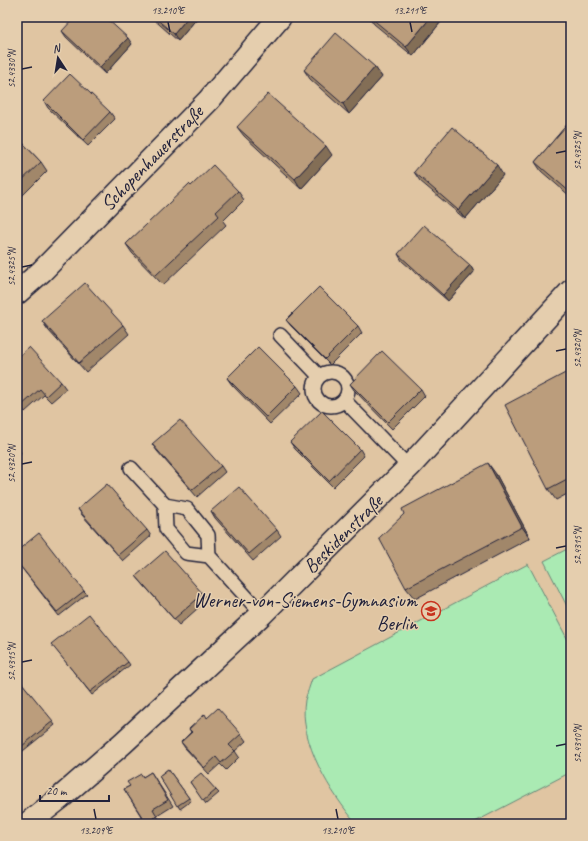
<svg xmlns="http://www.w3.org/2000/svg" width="588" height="841" viewBox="0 0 588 841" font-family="Caveat,sans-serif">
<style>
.green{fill:#aaeab3;stroke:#668677}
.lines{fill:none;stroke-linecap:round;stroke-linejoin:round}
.service-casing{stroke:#22223b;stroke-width:16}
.minor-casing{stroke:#22223b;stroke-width:25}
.service{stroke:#e5ceae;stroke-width:13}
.minor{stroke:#e5ceae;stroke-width:22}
.wall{fill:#a1876b;stroke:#22223b}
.shaded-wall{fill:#836e57;stroke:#22223b}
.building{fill:#bb9d7c;stroke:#22223b}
.ticks{fill:none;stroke:#22223b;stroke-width:1.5}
.labels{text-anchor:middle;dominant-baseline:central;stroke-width:3;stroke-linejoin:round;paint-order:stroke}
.street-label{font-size:20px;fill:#22223b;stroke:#e5ceae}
.poi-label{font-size:20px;fill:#22223b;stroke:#e5ceae;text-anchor:end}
.neatline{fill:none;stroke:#22223b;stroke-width:1.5}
.ticks-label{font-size:10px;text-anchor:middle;fill:#22223b}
</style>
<rect width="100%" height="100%" fill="#e0c5a2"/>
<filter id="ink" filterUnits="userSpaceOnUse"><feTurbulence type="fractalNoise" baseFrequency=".025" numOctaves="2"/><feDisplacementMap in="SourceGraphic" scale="8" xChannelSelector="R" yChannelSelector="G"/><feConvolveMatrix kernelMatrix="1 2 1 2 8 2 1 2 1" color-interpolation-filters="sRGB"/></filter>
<g filter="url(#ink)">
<g class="green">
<path d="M571,547V614L544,561Z"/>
<path d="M528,564L571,646V772L471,824H357C331,794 298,741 305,700C307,693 310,686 312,679Z"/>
</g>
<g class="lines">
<defs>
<g id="service">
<path d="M280,335L319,376"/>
<circle cx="331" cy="389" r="17"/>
<path d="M344,400L409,467"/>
<path d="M131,468L165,505"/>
<path d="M209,556L186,553L166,529L165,505L187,509L208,535L209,556L262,614"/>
</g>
<g id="minor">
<path d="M17,293L42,271L209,100L280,17"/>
<path d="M27,824L60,798L123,743L262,614L409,467L571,291"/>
</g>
</defs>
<use href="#service" class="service-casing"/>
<use href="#minor" class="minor-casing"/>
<use href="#service" class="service"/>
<use href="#minor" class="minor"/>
</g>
<g class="wall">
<path d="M151,17H198L178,41Z"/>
<path d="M369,17H445L413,56L374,24Z"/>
<path d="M62,31L132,44L105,74L66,37Z"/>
<path d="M375,67L382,77L349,114L310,79L304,70Z"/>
<path d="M44,101L110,112L115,119L88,146L48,108Z"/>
<path d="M571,120V197L541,171L535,162Z"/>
<path d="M237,127L332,155L301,189L244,136Z"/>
<path d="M17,137L41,162L47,171L18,200L17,199Z"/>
<path d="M414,172L503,175L465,219L420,181Z"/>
<path d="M191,186L238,191L244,200L223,221L226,225L163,285L132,253L126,244Z"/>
<path d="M398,254L470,265L474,272L448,301L402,261Z"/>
<path d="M286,320L358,326L362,333L330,365L291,326Z"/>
<path d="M42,321L123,325L129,334L86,372L48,330Z"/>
<path d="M17,358L61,382L66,389L51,402L44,395L25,412L17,403Z"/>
<path d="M571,370V492L556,500L548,489Z"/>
<path d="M227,378L297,386L302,393L270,424L232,385Z"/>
<path d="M350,384L421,389L425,396L392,429L354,390Z"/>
<path d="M290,442L360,449L364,456L333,487L295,449Z"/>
<path d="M152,444L221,466L225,472L197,497L157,451Z"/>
<path d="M17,447L21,453L17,456Z"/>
<path d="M496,474L530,538L415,599L406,588Z"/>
<path d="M78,509L147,530L151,536L123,561L82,515Z"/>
<path d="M211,511L277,530L281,536L253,561L215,518Z"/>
<path d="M17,562L84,591L87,594L59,616Z"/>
<path d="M136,576L203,594L207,600L179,625L141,582Z"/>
<path d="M54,647L128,662L130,665L92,695Z"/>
<path d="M17,677L55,725L18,755L17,754Z"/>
<path d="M207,718L241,734L246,741L235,751L239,757L226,770L220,764L209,774L185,748L181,742L191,732L189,729Z"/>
<path d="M168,769L191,801L180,809L159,776Z"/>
<path d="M151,772L173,806L157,816L161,822L159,824H146L124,789L130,786L141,774L143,777Z"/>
<path d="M190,782L216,790L219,793L206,804Z"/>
</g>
<g class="shaded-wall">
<path d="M188,17H198L178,41L174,34Z"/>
<path d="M431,17H445L413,56L406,47Z"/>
<path d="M128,38L132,44L105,74L100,67Z"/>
<path d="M375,67L382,77L349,114L343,104Z"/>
<path d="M326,146L332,155L301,189L295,179Z"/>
<path d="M497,165L503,175L465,219L458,210Z"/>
<path d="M470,265L474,272L448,301L443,295Z"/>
<path d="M488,463L496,474L530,538L522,527Z"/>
</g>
<g class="building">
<path d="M75,17H105L128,38L100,67L62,31Z"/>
<path d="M154,17H188L174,34Z"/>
<path d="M370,17H431L406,47Z"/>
<path d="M336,33L375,67L343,104L304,70Z"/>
<path d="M70,74L110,112L83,140L44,101Z"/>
<path d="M268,94L326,146L295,179L237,127Z"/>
<path d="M571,120V193L535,162Z"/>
<path d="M452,127L497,165L458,210L414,172Z"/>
<path d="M17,137L41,162L17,185Z"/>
<path d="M213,165L238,191L216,212L219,216L156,275L126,244L189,184L191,186Z"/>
<path d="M424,225L470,265L443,295L398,254Z"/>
<path d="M85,283L123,325L79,363L42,321Z"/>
<path d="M319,287L358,326L325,359L286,320Z"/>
<path d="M29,347L61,382L46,396L40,389L21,406L17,401V358Z"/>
<path d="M258,347L297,386L266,417L227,378Z"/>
<path d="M382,351L421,389L388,422L350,384Z"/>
<path d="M571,370V477L548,489L505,405Z"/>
<path d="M322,411L360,449L329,481L290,442Z"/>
<path d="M180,420L221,466L192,490L152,444Z"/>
<path d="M488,463L522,527L406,588L379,538L404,514L402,509Z"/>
<path d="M107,484L147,530L118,555L78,509Z"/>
<path d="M239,487L277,530L249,554L211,511Z"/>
<path d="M39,533L84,591L57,612L17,562V551Z"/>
<path d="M165,551L203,594L174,619L136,576Z"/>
<path d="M89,614L128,662L90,692L51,644Z"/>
<path d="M17,677L53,721L17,750Z"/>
<path d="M218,708L241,734L229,745L235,751L221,763L216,757L204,768L181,742L192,732L189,729L205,714L207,718Z"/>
<path d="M168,769L189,798L177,806L159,776Z"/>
<path d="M151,772L168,800L153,809L157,816L146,823L124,789L130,786L127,782L141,774L143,777Z"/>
<path d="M201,773L216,790L203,801L190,782Z"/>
<path d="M97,817L102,824H86Z"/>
</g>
</g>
<path class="ticks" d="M168,22L170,32M410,22L412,32M22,69L32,67M556,153L566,151M22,267L32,265M556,351L566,349M22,464L32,462M556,548L566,546M22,662L32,660M556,746L566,744M94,809L96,819M336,809L338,819"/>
<defs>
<symbol id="school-ring" viewBox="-11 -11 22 22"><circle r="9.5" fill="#e5ceae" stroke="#c8321e" stroke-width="1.5"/><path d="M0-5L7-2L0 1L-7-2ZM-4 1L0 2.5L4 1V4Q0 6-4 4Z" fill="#c8321e"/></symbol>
</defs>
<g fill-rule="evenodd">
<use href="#school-ring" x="420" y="600" width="22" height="22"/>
</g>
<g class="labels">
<g class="street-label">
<text transform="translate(152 158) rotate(-46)">Schopenhauerstraße</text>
<text transform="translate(343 534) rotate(-45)">Beskidenstraße</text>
</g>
<g class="poi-label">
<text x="417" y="600">Werner-von-Siemens-Gymnasium<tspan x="417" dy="23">Berlin</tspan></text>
</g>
</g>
<rect width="588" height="841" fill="none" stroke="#e5ceae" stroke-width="44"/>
<g transform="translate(58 58) rotate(348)" stroke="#e5ceae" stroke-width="3" paint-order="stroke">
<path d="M0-3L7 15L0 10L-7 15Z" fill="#22223b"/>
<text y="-6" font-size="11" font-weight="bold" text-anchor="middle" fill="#22223b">N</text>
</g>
<path d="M40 795v6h69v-6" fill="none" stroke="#22223b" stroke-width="2"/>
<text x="46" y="795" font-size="12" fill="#22223b" stroke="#e5ceae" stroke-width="3" paint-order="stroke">20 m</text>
<rect x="22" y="22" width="544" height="797" class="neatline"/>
<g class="ticks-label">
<text x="168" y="14">13.210°E</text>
<text x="410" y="14">13.211°E</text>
<text transform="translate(11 69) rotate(-90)" y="4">52.4330°N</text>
<text transform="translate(577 151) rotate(-90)" y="4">52.4325°N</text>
<text transform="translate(11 267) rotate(-90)" y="4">52.4325°N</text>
<text transform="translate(577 349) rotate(-90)" y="4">52.4320°N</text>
<text transform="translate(11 464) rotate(-90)" y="4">52.4320°N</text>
<text transform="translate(577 546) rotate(-90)" y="4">52.4315°N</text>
<text transform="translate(11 662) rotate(-90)" y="4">52.4315°N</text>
<text transform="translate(577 744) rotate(-90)" y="4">52.4310°N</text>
<text x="96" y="834">13.209°E</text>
<text x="338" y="834">13.210°E</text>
</g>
</svg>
